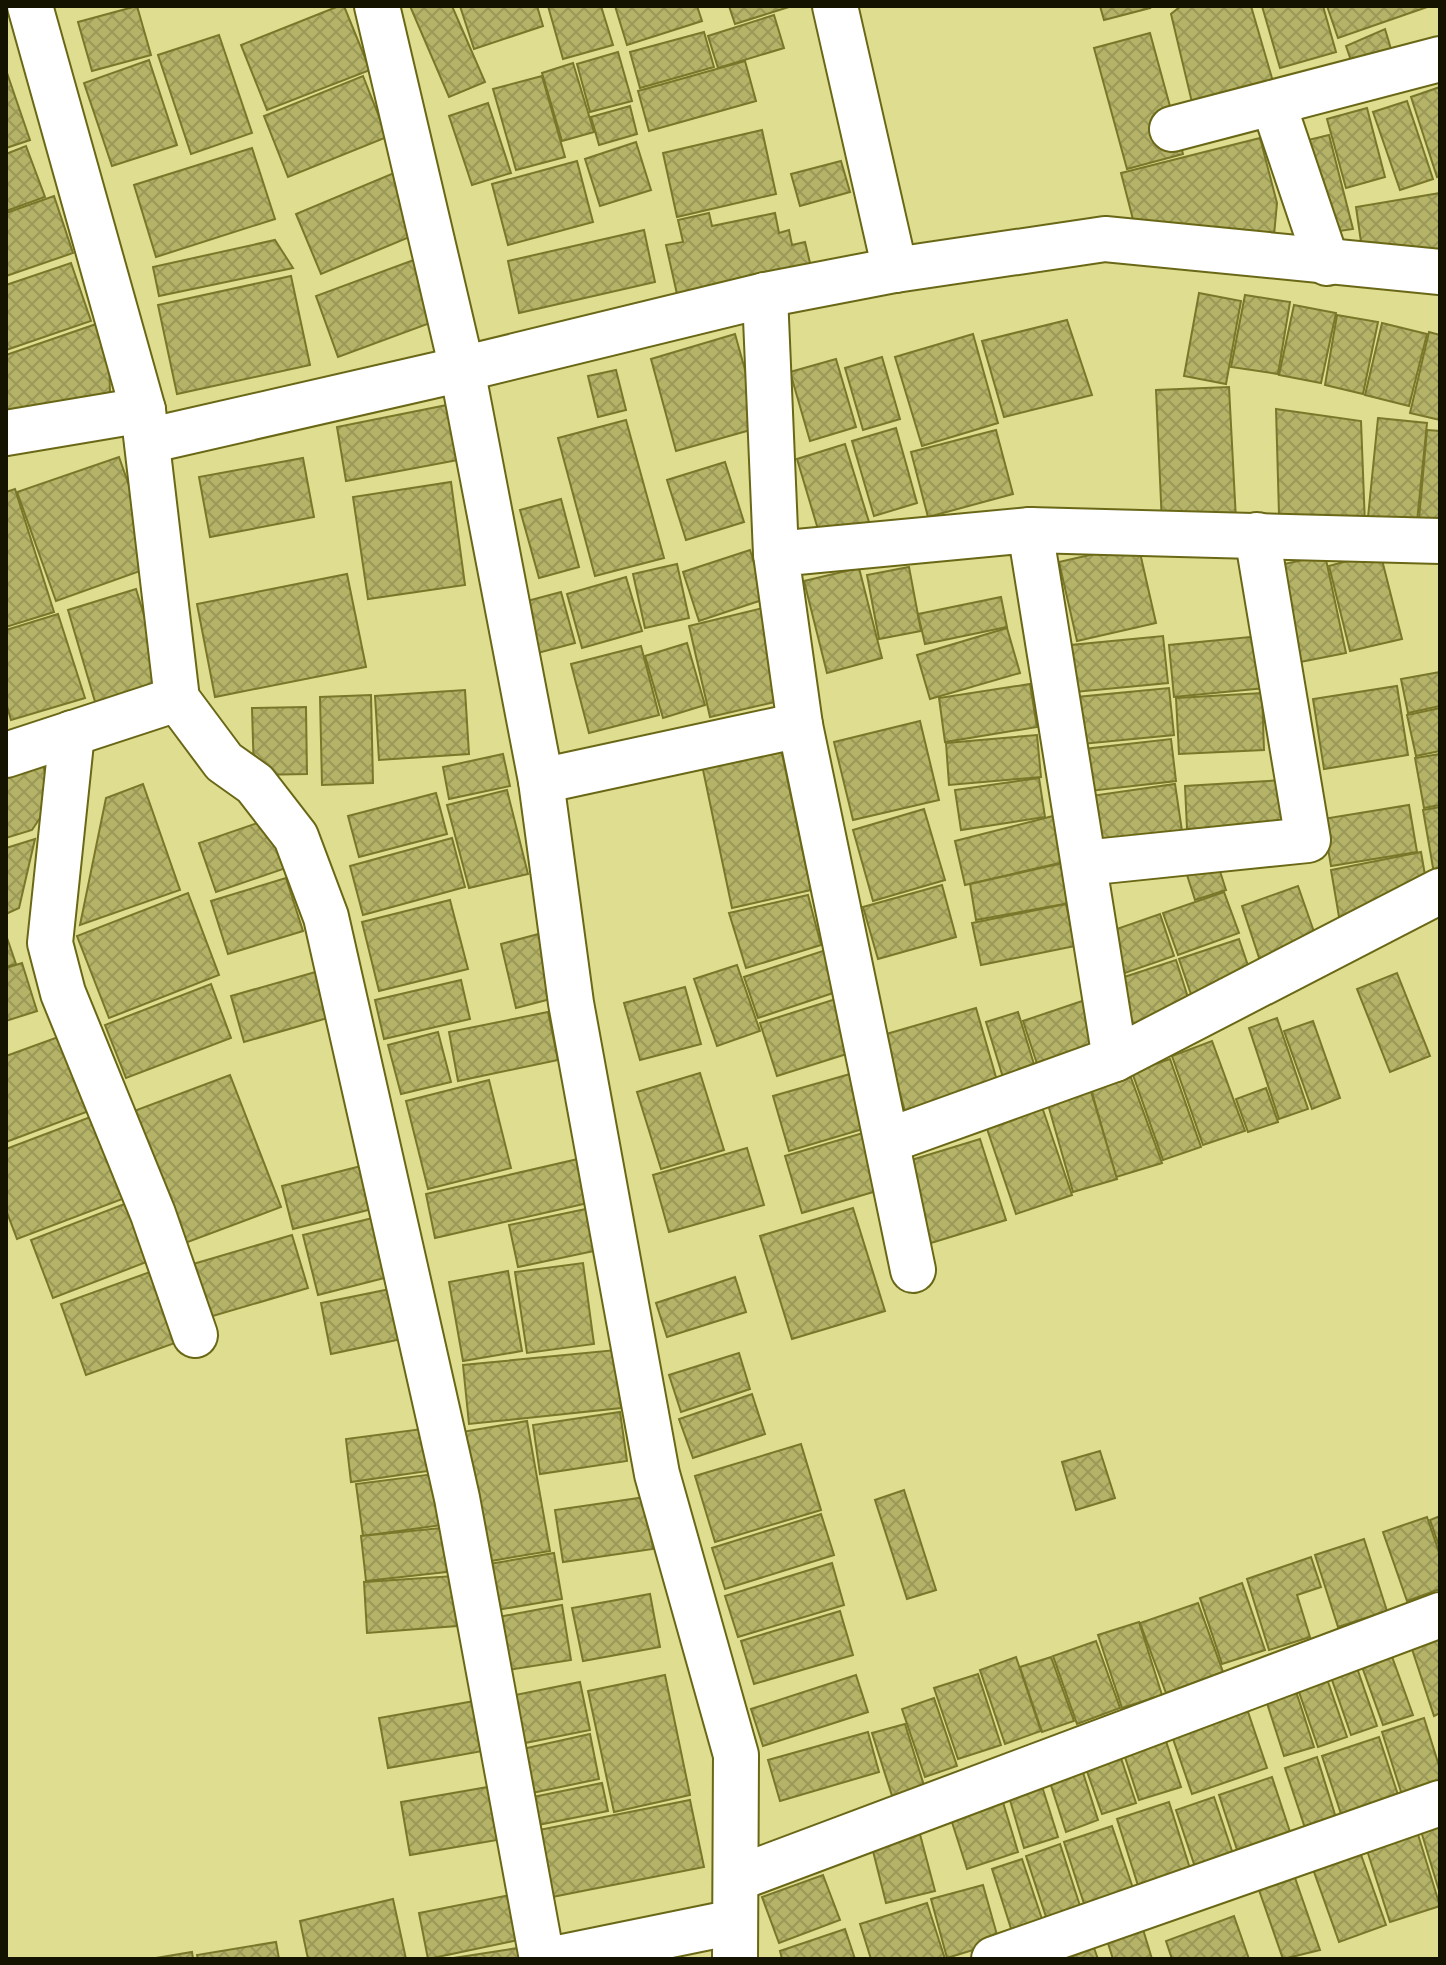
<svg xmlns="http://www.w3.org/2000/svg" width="1446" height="1965" viewBox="0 0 1446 1965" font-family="'Sofia Sans Condensed',sans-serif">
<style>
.building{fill:url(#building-cross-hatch);stroke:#79772a;stroke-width:2}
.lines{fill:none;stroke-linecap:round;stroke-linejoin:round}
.street-casing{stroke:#6a6817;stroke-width:48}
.street{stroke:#fff;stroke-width:44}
</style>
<defs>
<pattern id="building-cross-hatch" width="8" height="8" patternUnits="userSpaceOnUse" patternTransform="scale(2)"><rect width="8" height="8" fill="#b4b367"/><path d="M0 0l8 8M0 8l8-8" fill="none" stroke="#9a9958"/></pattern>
</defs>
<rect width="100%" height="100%" fill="#dedd90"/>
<g class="building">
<path d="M137,6L151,55L92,71L78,22Z"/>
<path d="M339,6H344L370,70L267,110L241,45Z"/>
<path d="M410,6H452L485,82L449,97Z"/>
<path d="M460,6H537L543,26L474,49Z"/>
<path d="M548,6H601L613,45L563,59Z"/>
<path d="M615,6H697L702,21L627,45Z"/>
<path d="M729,6H792L735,24Z"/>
<path d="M1100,6H1149L1150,8L1104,20Z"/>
<path d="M1181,6H1251L1276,92L1195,115L1171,14Z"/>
<path d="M1262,6H1323L1336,52L1280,68Z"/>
<path d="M1327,6H1430L1338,38Z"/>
<path d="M774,15L784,48L718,68L708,36Z"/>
<path d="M1385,29L1394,59L1354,69L1346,46Z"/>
<path d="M704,32L714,67L640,88L630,52Z"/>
<path d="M1150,33L1183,154L1127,169L1094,48Z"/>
<path d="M219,35L252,133L191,154L158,55Z"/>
<path d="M618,52L632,101L590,112L577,64Z"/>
<path d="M149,60L177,145L112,166L84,83Z"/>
<path d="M745,61L756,101L649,131L638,91Z"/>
<path d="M573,63L594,132L562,141L542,73Z"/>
<path d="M6,70L30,140L6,148Z"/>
<path d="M363,76L387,137L288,177L264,116Z"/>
<path d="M542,76L565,157L516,170L493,89Z"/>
<path d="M1440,87V176L1437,177L1411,97Z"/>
<path d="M1407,101L1433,179L1400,190L1373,112Z"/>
<path d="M488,103L511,173L472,185L449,116Z"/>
<path d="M630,106L637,134L599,145L591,117Z"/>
<path d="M1367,108L1385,177L1346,188L1327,119Z"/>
<path d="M762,130L776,194L677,217L663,153Z"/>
<path d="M1329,135L1353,229L1320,234L1296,143Z"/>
<path d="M1260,138L1277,203L1273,246L1137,235L1121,173Z"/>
<path d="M636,142L651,190L600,206L585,159Z"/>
<path d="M26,146L45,197L6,211V154Z"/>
<path d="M252,148L275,219L156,257L134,185Z"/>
<path d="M577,161L593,222L508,245L492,184Z"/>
<path d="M841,161L850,192L800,206L791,174Z"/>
<path d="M394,173L419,233L321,274L296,214Z"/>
<path d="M1440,193V251L1364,263L1356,207Z"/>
<path d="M54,196L73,253L6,276V213Z"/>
<path d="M709,213L712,226L775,213L779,233L789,230L792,245L805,242L811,267L677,294L666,245L683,242L678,220Z"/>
<path d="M644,230L655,282L519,313L508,261Z"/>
<path d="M275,240L293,268L159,296L153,267Z"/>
<path d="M419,258L441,319L338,357L316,296Z"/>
<path d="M71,263L91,321L6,350V285Z"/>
<path d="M291,276L310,365L177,394L158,305Z"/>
<path d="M1199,293L1241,301L1226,384L1184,376Z"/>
<path d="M1245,295L1290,302L1278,374L1231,367Z"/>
<path d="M1294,305L1336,313L1321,383L1279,375Z"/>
<path d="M1337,315L1378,322L1363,394L1325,385Z"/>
<path d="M108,320L110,392L6,426V355Z"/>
<path d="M1067,320L1092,395L1004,417L982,341Z"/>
<path d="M1382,323L1427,334L1409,406L1365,395Z"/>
<path d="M1429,332L1440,335V420L1410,413Z"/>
<path d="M735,334L761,427L676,451L651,359Z"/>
<path d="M973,334L998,423L922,446L895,357Z"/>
<path d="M882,357L900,419L863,430L845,368Z"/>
<path d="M836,359L856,427L810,441L790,372Z"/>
<path d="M616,370L626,410L598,417L588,376Z"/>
<path d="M1229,387L1236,520L1162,524L1156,390Z"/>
<path d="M447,405L458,460L346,481L337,427Z"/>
<path d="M1276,409L1361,421L1365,525L1279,514Z"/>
<path d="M1378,418L1427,423L1417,522L1368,517Z"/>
<path d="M626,420L664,558L595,576L558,438Z"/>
<path d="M896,428L917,503L874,516L852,441Z"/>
<path d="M996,430L1013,494L928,517L911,452Z"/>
<path d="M1427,430L1440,431V532L1418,530Z"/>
<path d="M845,444L869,522L820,536L797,459Z"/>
<path d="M119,457L157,565L56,601L17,492Z"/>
<path d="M303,458L314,517L210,537L199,477Z"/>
<path d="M725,462L744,522L686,540L667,480Z"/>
<path d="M451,482L465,585L368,599L353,497Z"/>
<path d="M15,489L54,612L6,627V492Z"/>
<path d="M561,499L579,567L539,578L520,510Z"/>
<path d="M1138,544L1156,623L1077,641L1059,562Z"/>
<path d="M750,550L765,599L699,621L683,572Z"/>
<path d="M1380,552L1402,639L1350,651L1329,566Z"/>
<path d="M1325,555L1346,653L1300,662L1280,565Z"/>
<path d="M677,564L689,618L645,628L633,574Z"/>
<path d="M909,567L921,631L879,639L867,575Z"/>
<path d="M859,568L882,658L827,673L804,581Z"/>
<path d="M347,574L366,667L215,697L197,604Z"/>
<path d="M626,577L642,631L582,648L567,594Z"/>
<path d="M136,589L165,684L96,705L68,610Z"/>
<path d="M561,592L575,643L530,655L516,604Z"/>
<path d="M1001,597L1007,627L925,644L918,614Z"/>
<path d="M767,607L788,699L710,717L689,626Z"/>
<path d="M58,614L85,698L11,720L6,703V630Z"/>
<path d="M1007,628L1020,673L930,699L917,655Z"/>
<path d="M1163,636L1168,683L1075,692L1071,645Z"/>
<path d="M1260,636L1265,688L1174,697L1169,645Z"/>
<path d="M687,643L705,705L663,718L645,656Z"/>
<path d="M641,646L659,715L589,733L571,664Z"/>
<path d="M1440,672V706L1408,713L1401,679Z"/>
<path d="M1030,684L1037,727L945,742L939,698Z"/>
<path d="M1397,686L1408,755L1324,769L1313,699Z"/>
<path d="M1169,688L1174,735L1082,744L1077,697Z"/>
<path d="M465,690L469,754L379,760L375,696Z"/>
<path d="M1262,693L1264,750L1179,754L1176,698Z"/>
<path d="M371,695L373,783L322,785L320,697Z"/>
<path d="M306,707L307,774L254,775L252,708Z"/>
<path d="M1440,708V751L1416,756L1407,715Z"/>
<path d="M920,721L939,800L853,820L834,742Z"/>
<path d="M1037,735L1041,777L949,785L946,743Z"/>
<path d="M1171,739L1176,781L1090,791L1084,749Z"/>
<path d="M781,749L811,890L732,908L702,765Z"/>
<path d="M503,754L510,786L449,799L443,767Z"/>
<path d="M1440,754V805L1424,808L1415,758Z"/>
<path d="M42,761L52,800L32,830L6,838V772Z"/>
<path d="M1039,778L1045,817L961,830L955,790Z"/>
<path d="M1284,780L1287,823L1187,829L1185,786Z"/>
<path d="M143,784L180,890L80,925L106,798Z"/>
<path d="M1175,784L1182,831L1098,843L1091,796Z"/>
<path d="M507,790L528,874L469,888L447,805Z"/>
<path d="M436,793L447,834L359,857L348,816Z"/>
<path d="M1409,805L1417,852L1331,866L1323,819Z"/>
<path d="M1440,807V883L1436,885L1423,810Z"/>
<path d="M924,809L945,880L873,901L853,830Z"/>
<path d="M1053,816L1064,862L965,885L955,841Z"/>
<path d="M269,819L286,868L216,892L199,843Z"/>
<path d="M452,838L465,887L363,915L350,866Z"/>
<path d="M35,839L19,908L6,914V848Z"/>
<path d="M1421,852L1430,904L1344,946L1331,870Z"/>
<path d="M1063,863L1070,903L976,920L970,884Z"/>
<path d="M1218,865L1226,890L1195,900L1187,875Z"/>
<path d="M286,878L303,931L228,954L211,901Z"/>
<path d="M942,885L956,937L878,959L863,907Z"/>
<path d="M1298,886L1327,969L1269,988L1242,906Z"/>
<path d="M1224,892L1239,933L1178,955L1163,913Z"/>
<path d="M188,893L219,975L109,1018L77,936Z"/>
<path d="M808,895L821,945L746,968L729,913Z"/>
<path d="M450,900L468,969L379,991L362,922Z"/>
<path d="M1066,904L1075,946L981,965L972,923Z"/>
<path d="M1160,914L1174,956L1119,975L1105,933Z"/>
<path d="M546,932L562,996L516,1008L501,944Z"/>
<path d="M6,935L16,964L6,967Z"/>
<path d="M1239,939L1257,992L1197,1012L1179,959Z"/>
<path d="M829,949L842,990L758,1018L744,977Z"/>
<path d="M1176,960L1193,1013L1126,1035L1109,982Z"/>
<path d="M22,963L37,1011L6,1021V968Z"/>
<path d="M737,965L760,1031L717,1046L694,979Z"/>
<path d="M319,971L331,1017L244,1042L231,996Z"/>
<path d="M1397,973L1430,1056L1390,1072L1357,989Z"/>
<path d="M461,980L470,1019L384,1039L375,1000Z"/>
<path d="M211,984L231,1038L126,1078L105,1025Z"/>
<path d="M685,987L701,1044L640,1060L624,1003Z"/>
<path d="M839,998L856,1051L777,1076L760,1023Z"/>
<path d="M1085,1000L1102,1052L1040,1073L1023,1021Z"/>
<path d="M976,1008L998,1084L905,1111L883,1035Z"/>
<path d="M548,1012L558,1060L458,1081L449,1032Z"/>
<path d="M1018,1012L1037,1074L1005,1084L986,1022Z"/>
<path d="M1277,1018L1308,1109L1279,1119L1249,1028Z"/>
<path d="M1313,1021L1340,1098L1312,1109L1284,1031Z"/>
<path d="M438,1032L451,1082L401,1094L388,1045Z"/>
<path d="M61,1036L89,1111L6,1142V1056Z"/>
<path d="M1212,1041L1245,1131L1203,1145L1172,1056Z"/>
<path d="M1170,1059L1201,1147L1163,1160L1132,1072Z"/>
<path d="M700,1073L724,1150L661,1169L637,1092Z"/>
<path d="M850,1074L866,1128L789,1151L773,1096Z"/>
<path d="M230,1075L281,1207L177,1246L126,1114Z"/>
<path d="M1130,1075L1162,1163L1116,1177L1091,1089Z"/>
<path d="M489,1080L511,1168L428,1189L406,1101Z"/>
<path d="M1090,1088L1117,1179L1073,1192L1047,1101Z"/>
<path d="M1266,1088L1278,1122L1248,1132L1236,1099Z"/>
<path d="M1042,1107L1072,1195L1016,1214L986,1126Z"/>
<path d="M93,1116L125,1198L17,1239L6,1210V1149Z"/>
<path d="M863,1133L880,1190L802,1213L785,1156Z"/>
<path d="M980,1139L1006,1220L931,1243L905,1162Z"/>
<path d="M747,1148L764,1205L669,1232L653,1175Z"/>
<path d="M578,1159L588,1203L435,1238L426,1194Z"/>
<path d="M369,1164L380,1207L293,1229L282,1186Z"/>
<path d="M127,1203L149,1261L53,1298L31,1240Z"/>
<path d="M853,1208L885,1311L792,1339L760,1236Z"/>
<path d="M586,1209L594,1251L518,1267L509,1225Z"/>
<path d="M381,1216L396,1275L318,1295L303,1235Z"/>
<path d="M292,1235L308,1288L199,1320L183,1267Z"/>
<path d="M583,1263L594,1344L527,1353L515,1272Z"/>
<path d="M508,1271L522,1351L463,1361L449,1282Z"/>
<path d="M150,1272L175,1343L86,1375L61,1304Z"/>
<path d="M735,1277L746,1312L667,1337L656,1303Z"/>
<path d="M400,1287L411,1337L331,1354L321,1303Z"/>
<path d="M616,1350L621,1408L469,1424L463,1365Z"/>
<path d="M739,1353L750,1389L681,1412L669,1375Z"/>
<path d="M752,1394L765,1434L693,1458L679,1419Z"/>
<path d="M620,1412L627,1461L540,1474L533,1425Z"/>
<path d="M527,1421L550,1551L485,1562L462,1432Z"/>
<path d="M437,1427L442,1469L351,1482L346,1439Z"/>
<path d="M801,1444L821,1510L715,1542L695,1476Z"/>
<path d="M1100,1451L1115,1498L1076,1510L1062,1462Z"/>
<path d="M442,1473L449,1524L363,1536L356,1484Z"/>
<path d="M904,1490L936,1590L907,1599L875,1500Z"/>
<path d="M646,1497L653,1549L563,1562L555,1510Z"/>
<path d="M821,1514L834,1555L725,1589L712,1548Z"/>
<path d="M1440,1516V1549L1430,1520Z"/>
<path d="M1427,1517L1440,1555V1589L1407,1601L1383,1532Z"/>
<path d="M451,1527L455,1571L366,1581L361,1536Z"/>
<path d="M1364,1539L1387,1611L1338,1627L1315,1555Z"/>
<path d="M554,1553L562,1599L491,1611L483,1565Z"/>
<path d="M1311,1557L1321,1587L1297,1595L1310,1637L1269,1650L1247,1579Z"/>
<path d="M832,1563L844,1605L738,1637L725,1596Z"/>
<path d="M454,1576L457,1626L367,1633L364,1582Z"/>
<path d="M1242,1583L1265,1650L1222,1664L1200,1598Z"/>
<path d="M650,1594L660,1647L583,1661L572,1608Z"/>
<path d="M1198,1603L1223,1672L1166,1693L1140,1623Z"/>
<path d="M562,1605L571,1660L501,1671L493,1618Z"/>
<path d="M840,1611L853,1655L754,1684L741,1641Z"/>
<path d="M1139,1622L1162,1695L1122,1708L1098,1635Z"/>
<path d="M1440,1627V1713L1434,1716L1408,1637Z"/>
<path d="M1096,1641L1120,1708L1077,1724L1053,1656Z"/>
<path d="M1390,1651L1413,1715L1383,1725L1360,1661Z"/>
<path d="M1016,1657L1041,1731L1005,1744L980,1670Z"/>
<path d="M1051,1657L1074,1721L1042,1732L1020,1667Z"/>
<path d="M1357,1668L1377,1726L1351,1735L1331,1677Z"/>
<path d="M978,1674L1001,1745L958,1759L934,1688Z"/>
<path d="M665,1675L690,1795L614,1812L588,1691Z"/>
<path d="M856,1675L868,1712L763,1746L751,1709Z"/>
<path d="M1327,1679L1347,1737L1318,1747L1298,1689Z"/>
<path d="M580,1682L590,1730L515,1745L505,1697Z"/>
<path d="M1294,1685L1314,1747L1284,1756L1264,1694Z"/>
<path d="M934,1698L957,1766L925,1777L902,1709Z"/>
<path d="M480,1700L488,1750L388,1768L379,1718Z"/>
<path d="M1246,1706L1267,1768L1192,1794L1171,1733Z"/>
<path d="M1424,1718L1440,1769V1786L1403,1798L1382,1732Z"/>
<path d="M905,1724L926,1792L894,1802L872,1733Z"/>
<path d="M868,1732L879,1772L780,1801L768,1760Z"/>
<path d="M590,1734L599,1779L527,1794L518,1750Z"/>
<path d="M1164,1735L1181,1787L1139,1800L1122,1748Z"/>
<path d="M1379,1737L1400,1801L1343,1820L1322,1756Z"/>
<path d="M1118,1749L1136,1803L1102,1814L1083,1760Z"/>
<path d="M1317,1757L1337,1821L1306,1831L1285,1768Z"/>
<path d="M1079,1760L1098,1820L1066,1832L1046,1770Z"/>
<path d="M1272,1777L1294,1844L1241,1862L1219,1795Z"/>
<path d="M1040,1780L1058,1837L1024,1848L1007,1790Z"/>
<path d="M602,1783L608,1811L533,1826L528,1798Z"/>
<path d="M488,1787L497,1840L410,1855L401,1802Z"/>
<path d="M1214,1797L1236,1863L1198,1876L1176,1810Z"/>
<path d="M1002,1799L1018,1852L967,1869L950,1816Z"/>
<path d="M690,1800L704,1867L547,1898L534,1831Z"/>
<path d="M1169,1802L1193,1878L1141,1895L1117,1819Z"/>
<path d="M917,1823L935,1891L886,1903L869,1835Z"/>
<path d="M1440,1825V1894L1421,1831Z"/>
<path d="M1112,1826L1136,1897L1087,1913L1064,1842Z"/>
<path d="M1416,1828L1440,1906L1390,1922L1365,1844Z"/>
<path d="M1060,1844L1083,1915L1049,1926L1026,1856Z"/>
<path d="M1360,1852L1386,1925L1339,1942L1313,1869Z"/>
<path d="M1022,1859L1045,1928L1014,1938L992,1869Z"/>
<path d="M823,1875L840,1920L779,1943L762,1897Z"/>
<path d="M1294,1875L1320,1950L1283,1959L1259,1890Z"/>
<path d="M983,1885L999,1942L947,1958L931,1899Z"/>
<path d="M510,1895L518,1940L428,1959L419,1913Z"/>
<path d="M393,1899L406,1959H308L300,1921Z"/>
<path d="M927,1903L945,1959H871L860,1924Z"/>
<path d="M1234,1916L1249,1959H1172L1166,1941Z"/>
<path d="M1142,1926L1152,1959H1113L1106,1937Z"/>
<path d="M845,1929L855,1959H782L780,1951Z"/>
<path d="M276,1942L279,1959H198L197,1955Z"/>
<path d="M524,1947L526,1959H447Z"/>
<path d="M1094,1948L1098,1959H1064Z"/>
<path d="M192,1952L193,1959H150Z"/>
</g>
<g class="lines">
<defs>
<g id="street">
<path d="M30,6L143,410L177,699L224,762L255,784L296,837L326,917L457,1498L542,1959"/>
<path d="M377,6L462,369L541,781L571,1003L657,1474L736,1755L735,1959"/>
<path d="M835,6L895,270"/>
<path d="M1273,103L1327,263"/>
<path d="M1172,129L1440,59"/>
<path d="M765,295L776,554"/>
<path d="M6,433L143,410"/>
<path d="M147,441L462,369L765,295L895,270L1105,239L1440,272"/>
<path d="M1030,530L1440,541"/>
<path d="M72,733L50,943L63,993L153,1214L195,1335"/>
<path d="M6,755L177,699"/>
<path d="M541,781L800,725"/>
<path d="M1084,863L1308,840L1257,535"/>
<path d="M887,1141L1115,1059L1440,891"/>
<path d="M913,1270L800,725L776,554L1030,530L1115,1059"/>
<path d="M738,1878L1440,1615"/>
<path d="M553,1959L734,1922"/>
<path d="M994,1959L1440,1803"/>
</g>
</defs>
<use href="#street" class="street-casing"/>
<use href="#street" class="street"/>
</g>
<rect width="1446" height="1965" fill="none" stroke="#141300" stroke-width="16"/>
</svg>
